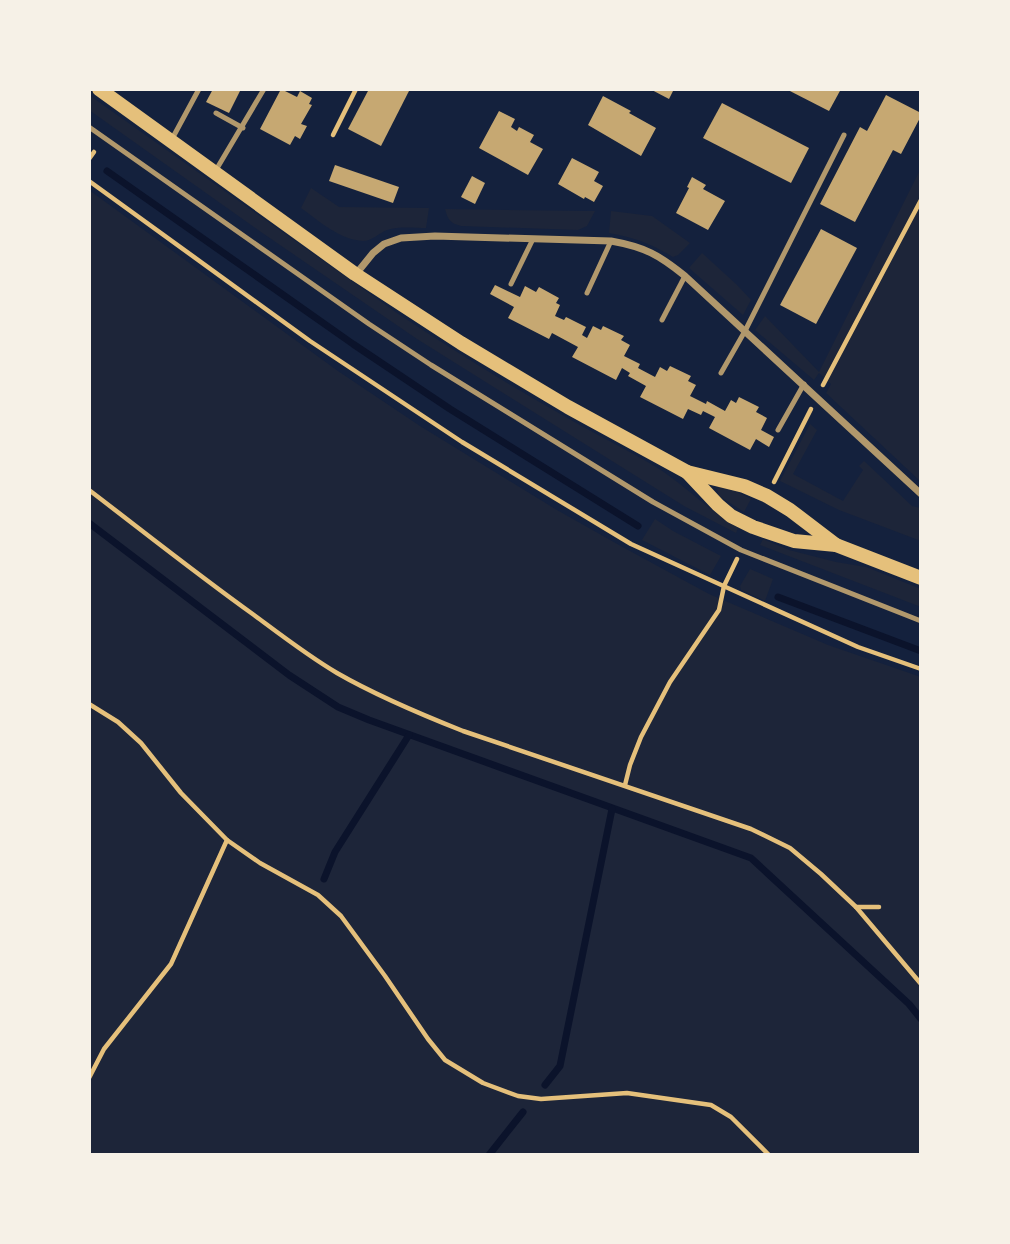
<svg xmlns="http://www.w3.org/2000/svg" width="1010" height="1244" viewBox="0 0 1010 1244" font-family="'DejaVu Sans',sans-serif">
<style>
.green{fill:#1d2539}
.lines{fill:none;stroke-linecap:round;stroke-linejoin:round}
.stream{stroke:#0b132b;stroke-width:7}
.building{fill:#c6a872}
.path{stroke:#e5c07b;stroke-width:4.5}
.service{stroke:#b1986c;stroke-width:5}
.minor{stroke:#b1986c;stroke-width:7}
.secondary{stroke:#e5c07b;stroke-width:14}
</style>
<rect width="100%" height="100%" fill="#14213d"/>
<g class="green">
<path d="M89,95L397,313C454,351 512,387 571,420C599,436 628,450 656,467C685,485 708,510 738,528L736,533L684,506L417,339L261,232L89,110Z"/>
<path d="M921,168V482L826,393L831,384L819,373L814,380L755,330L765,316L819,372Z"/>
<path d="M311,188L339,207L429,208L426,228C414,228 399,226 387,230C379,233 372,241 363,241C340,240 319,221 301,208Z"/>
<path d="M89,190L338,371L420,426L557,510L619,545L709,594L828,645L921,677V1155H89Z"/>
<path d="M445,209L588,211H595L587,226L578,230L461,226C450,223 448,220 445,209Z"/>
<path d="M611,211L652,216L690,243L678,255L673,257C650,243 635,238 609,233Z"/>
<path d="M702,253L737,285L751,300L743,315L689,268Z"/>
<path d="M810,424L817,430L793,474L843,501L863,470L859,466L864,461L912,506L921,508V541L839,510L780,481Z"/>
<path d="M719,486L734,490L751,499L744,512L719,496L717,489Z"/>
<path d="M655,519L673,531L721,556L710,575L642,540Z"/>
<path d="M763,539L789,550L836,562L866,567L921,589V607L760,545Z"/>
<path d="M750,569L773,579L765,601L741,590L740,586Z"/>
</g>
<g class="lines">
<g class="stream">
<path d="M107,171L353,344L450,409L638,526"/>
<path d="M89,523L289,675L338,707L369,720L751,858L909,1004L921,1019"/>
<path d="M778,597L921,651"/>
<path d="M324,879L335,852L409,735"/>
<path d="M545,1085L560,1066L612,809"/>
<path d="M489,1155L523,1112"/>
</g>
</g>
<g class="building">
<path d="M213,89H241L229,113L206,102Z"/>
<path d="M281,89L297,97L300,91L312,98L309,104L312,105L301,124L307,126L300,139L295,136L290,145L260,129Z"/>
<path d="M369,89H410L381,146L348,129Z"/>
<path d="M650,89H674L669,99Z"/>
<path d="M786,89H841L829,111Z"/>
<path d="M886,95L921,113V116L901,154L893,150L855,222L820,204L860,127L867,131Z"/>
<path d="M603,96L631,111L629,113L656,128L641,156L588,125Z"/>
<path d="M722,103L809,148L791,183L703,138Z"/>
<path d="M499,111L515,119L511,127L517,131L519,127L534,135L530,142L543,149L528,175L479,148Z"/>
<path d="M572,158L599,172L594,181L603,186L594,202L585,197L584,199L558,184Z"/>
<path d="M335,165L399,187L393,203L329,181Z"/>
<path d="M472,176L485,183L475,204L461,197Z"/>
<path d="M692,177L706,185L703,189L725,201L708,230L676,213L689,188L687,187Z"/>
<path d="M821,229L857,248L816,324L780,305Z"/>
<path d="M495,285L520,297L525,286L536,292L539,287L559,298L556,303L560,305L555,316L564,320L566,317L586,327L582,335L587,338L593,326L601,330L603,326L624,336L621,340L630,345L624,356L640,364L638,368L655,377L660,367L667,371L670,366L691,376L688,381L696,385L690,396L706,404L707,401L725,411L731,400L736,403L739,397L759,407L756,412L767,418L761,430L774,437L769,447L756,439L750,450L709,428L715,417L703,411L701,415L688,409L683,419L640,397L646,386L628,376L630,373L622,368L616,380L572,357L578,347L552,333L549,339L508,318L514,307L490,294Z"/>
</g>
<g class="lines">
<g class="path">
<path d="M333,135L356,89"/>
<path d="M89,159L94,152"/>
<path d="M89,181L310,341L462,442L631,544L858,647L921,669"/>
<path d="M823,385L921,200"/>
<path d="M774,482L811,409"/>
<path d="M89,490C144,532 198,575 254,615C281,635 308,656 337,673C377,696 420,714 463,731L751,829L790,848L821,874L856,907L921,984"/>
<path d="M89,704L118,722L141,743L181,793L227,840L260,863L318,895L341,916L385,976L428,1039L445,1060L483,1083L518,1096L541,1099L627,1093L711,1105L731,1117L769,1155"/>
<path d="M625,785L630,765L641,737L670,682L719,610L724,586L737,559"/>
<path d="M856,907H879"/>
<path d="M89,1078L104,1049L171,964L227,840"/>
</g>
<g class="service">
<path d="M216,113L243,128"/>
<path d="M89,127L369,324L431,365L653,502L741,550L921,621"/>
<path d="M172,139L199,89"/>
<path d="M216,170L264,89"/>
<path d="M511,284L533,239"/>
<path d="M587,293L611,241"/>
<path d="M662,320L685,276"/>
<path d="M721,373L745,331L844,135"/>
<path d="M778,430L804,384"/>
</g>
<path class="minor" d="M356,274L373,253L384,244L401,238L435,236L611,241C645,247 659,255 685,276L921,494"/>
<g class="secondary">
<path d="M99,89L355,274L461,343L568,407L687,472L744,486L767,496L790,510L836,545"/>
<path d="M687,472L718,505L731,516L753,527L794,541L836,545L921,578"/>
</g>
</g>
<rect width="1010" height="1244" fill="none" stroke="#f6f1e7" stroke-width="182"/>
</svg>
